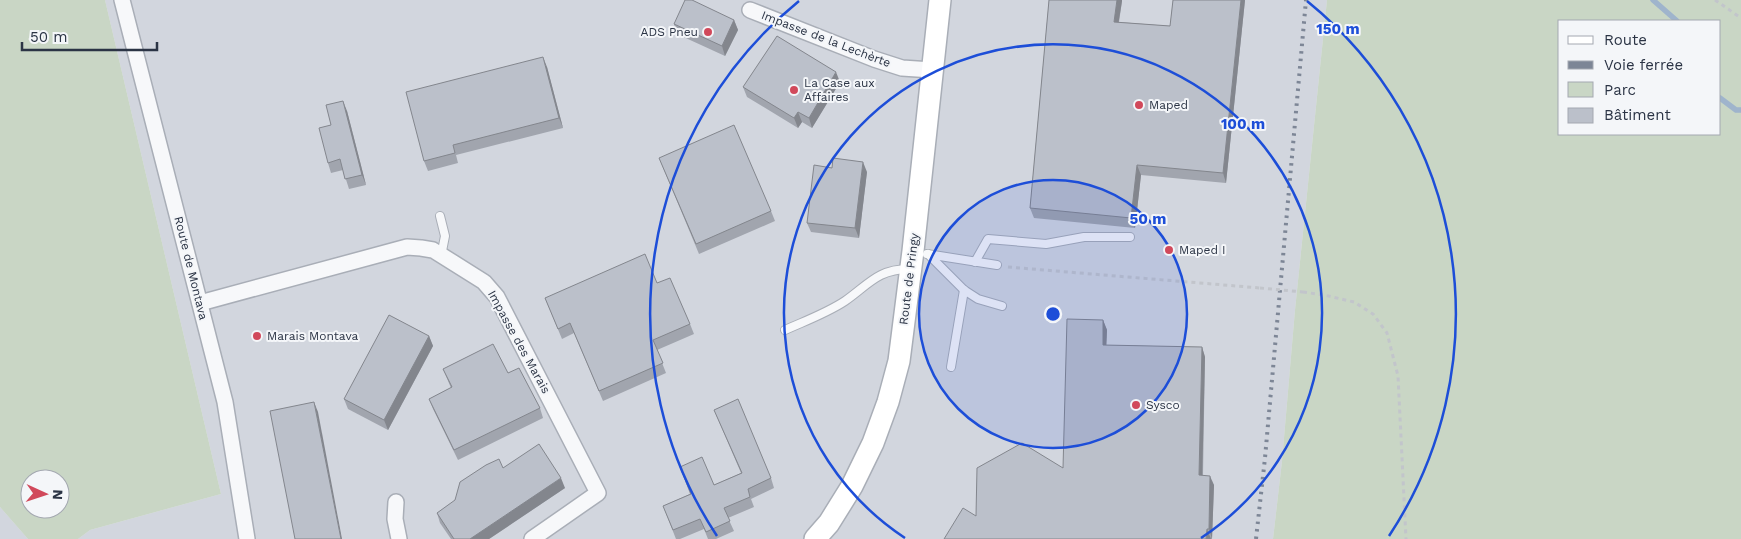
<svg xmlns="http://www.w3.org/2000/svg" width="1741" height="539" viewBox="0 0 1741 539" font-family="'Work Sans',sans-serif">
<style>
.built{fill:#d2d6de}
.green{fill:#c9d6c5;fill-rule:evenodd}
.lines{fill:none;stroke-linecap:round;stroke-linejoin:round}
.stream{stroke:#9fb4cc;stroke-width:5.5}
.lane-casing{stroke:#a9aeb7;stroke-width:10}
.street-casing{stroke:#a9aeb7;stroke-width:18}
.secondary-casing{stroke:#a9aeb7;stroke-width:24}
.path{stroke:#c2c5cb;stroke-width:3;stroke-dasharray:4 4;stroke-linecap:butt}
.lane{stroke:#f7f8fa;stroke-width:8}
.street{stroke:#f7f8fa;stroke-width:15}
.secondary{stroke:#fff;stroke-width:21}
.rail{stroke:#7d8696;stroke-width:4;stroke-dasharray:2.5 5;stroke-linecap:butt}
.path-bridge{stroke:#c2c5cb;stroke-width:3;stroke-dasharray:4 4;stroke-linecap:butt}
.wall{fill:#a1a5ae}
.shaded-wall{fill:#83868d}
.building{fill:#bbc0ca;stroke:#83868d}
.ring{fill:none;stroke:#1d4ed8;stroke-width:2.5}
.poi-dot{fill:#d1495b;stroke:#f4f6f9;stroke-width:2}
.labels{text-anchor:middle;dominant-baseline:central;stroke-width:4;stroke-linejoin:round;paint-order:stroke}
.poi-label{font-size:12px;fill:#2b3445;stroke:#f4f6f9;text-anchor:start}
.street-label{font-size:12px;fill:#2b3445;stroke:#f4f6f9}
.centre{fill:#1d4ed8;stroke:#f4f6f9;stroke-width:2.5}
.ring-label{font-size:15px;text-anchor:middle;font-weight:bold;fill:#1d4ed8;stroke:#f4f6f9;stroke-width:4;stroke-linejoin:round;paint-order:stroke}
</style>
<rect width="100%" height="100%" fill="#e4e7ec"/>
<g class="built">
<path d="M105,0H1327L1295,310L1282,461L1273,539H78L90,530L221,494Z"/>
<path d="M0,507L28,539H0Z"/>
</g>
<g class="green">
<path d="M0,0H105L221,494L90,530L78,539H28L0,507ZM30,479H60V509H30Z"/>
<path d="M1327,0H1741V539H1273L1282,461L1295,310ZM1560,21H1720V134H1560Z"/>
</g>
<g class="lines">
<g class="stream">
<path d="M1653,0L1677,21"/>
<path d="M1720,98L1736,110H1741"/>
</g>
<defs>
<g id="lane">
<path d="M440,216L445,236L441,256"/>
<path d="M927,254L997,265"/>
<path d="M928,254L964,290L978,299L1002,306"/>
<path d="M975,262L988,239L1046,244L1084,237H1130"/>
<path d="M785,330C805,321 827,313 845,301C868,285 878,269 909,269"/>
<path d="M951,367L964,290"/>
</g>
<g id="street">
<path d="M122,0L225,402L247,539"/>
<path d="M750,10L874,59L902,68L932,70"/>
<path d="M200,303L407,247L421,248L433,250L484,282L497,297L598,493L532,539"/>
<path d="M396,502L395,519L399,539"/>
</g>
<path id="secondary" d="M815,539L829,523L852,486L873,443L888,402L899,361L913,251L940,0"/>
</defs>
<use href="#lane" class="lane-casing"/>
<use href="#street" class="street-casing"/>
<use href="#secondary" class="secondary-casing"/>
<g class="path">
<path d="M1715,0L1741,18"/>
<path d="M1008,267L1260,288"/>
<path d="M1303,292L1324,295L1354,302L1373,314L1387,333L1398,376L1406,539"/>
</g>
<use href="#lane" class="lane"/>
<use href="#street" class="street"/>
<use href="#secondary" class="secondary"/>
<path class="rail" d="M1256,539L1265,458L1306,0"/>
<path class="path-bridge" d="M1260,288L1303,292"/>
</g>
<g class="wall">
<path d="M1049,0H1122V1L1119,22L1170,26L1173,0H1245L1226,183L1141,175L1135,228L1034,218L1030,208Z"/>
<path d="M734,20L738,30L725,56L677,34L674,24Z"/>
<path d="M547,67L563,128L456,155L458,163L428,171L424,161Z"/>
<path d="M840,82L812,128L802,122L798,128L747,97L743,87Z"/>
<path d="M347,111L366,185L349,189L343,170L331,173L328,163L331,125Z"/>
<path d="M659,158L771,211L775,221L699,254Z"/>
<path d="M867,172L859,238L811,232L807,223Z"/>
<path d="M657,283L690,324L694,334L657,350L666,373L603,401L574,333L562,339L545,298Z"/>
<path d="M1103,320L1107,330L1106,345L1202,347L1205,357L1203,475L1214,485L1212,539H944L976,516L1063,468Z"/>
<path d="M429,336L433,346L388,430L348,409L344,399Z"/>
<path d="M443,369L508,373L540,408L543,418L458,460L433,409L429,399L451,388Z"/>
<path d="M714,410L771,478L774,488L751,499L754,507L728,518L734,531L716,539H708L704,529L680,539H676L663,506L690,494L680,467L714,485L741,473Z"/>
<path d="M503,468L565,488L489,539H451L440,523L437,513Z"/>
</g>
<g class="shaded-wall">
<path d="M1117,0H1122V1L1117,32L1114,22Z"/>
<path d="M1241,0H1245L1226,183L1223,173Z"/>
<path d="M734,20L738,30L725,56L722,46Z"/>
<path d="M543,57L547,67L563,128L559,118Z"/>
<path d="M836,72L840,82L812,128L809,118Z"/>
<path d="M343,101L347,111L366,185L362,175Z"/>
<path d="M798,112L802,122L798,128L794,118Z"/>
<path d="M863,162L867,172L859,238L855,228Z"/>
<path d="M1137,165L1141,175L1135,228L1131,218Z"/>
<path d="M1103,320L1107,330L1106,355L1103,345Z"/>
<path d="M429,336L433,346L388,430L384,420Z"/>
<path d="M1202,347L1205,357L1202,485L1199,475Z"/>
<path d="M314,402L318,412L342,539H341Z"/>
<path d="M1210,476L1214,485L1212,539L1209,529Z"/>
<path d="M561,478L565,488L489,539H470Z"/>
<path d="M1207,529L1211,539H1206Z"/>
</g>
<g class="building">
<path d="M685,0H692L734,20L722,46L674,24Z"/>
<path d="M1049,0H1117L1114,22L1170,26L1173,0H1241L1223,173L1137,165L1131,218L1030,208Z"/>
<path d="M777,36L836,72L809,118L798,112L794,118L743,87Z"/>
<path d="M543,57L559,118L453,145L455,153L424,161L406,92Z"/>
<path d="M343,101L362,175L345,179L340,159L328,163L319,128L331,125L326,105Z"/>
<path d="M734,125L771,211L696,244L659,158Z"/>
<path d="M833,158L863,162L855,228L807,223L814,165L832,168Z"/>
<path d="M645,254L657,283L670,278L690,324L653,340L663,363L599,391L570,323L558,329L545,298Z"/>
<path d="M389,315L429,336L384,420L344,399Z"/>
<path d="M1067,319L1103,320V345L1202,347L1199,475L1210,476L1209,529H1207L1206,539H944L963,508L976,516L977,468L1022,443L1063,468Z"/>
<path d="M493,344L508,373L519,368L540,408L454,450L429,399L452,387L443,369Z"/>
<path d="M738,399L771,478L748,489L750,497L724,508L730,521L706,532L700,519L673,530L663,506L691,494L680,467L702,457L714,485L742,473L714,410Z"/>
<path d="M314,402L341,539H295L270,411Z"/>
<path d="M539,444L561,478L470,539H454L437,513L455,500L460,482L486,465L499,459L503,468Z"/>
</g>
<circle cx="1053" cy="314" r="134" fill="#1d4ed8" fill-opacity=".12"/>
<g class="ring">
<circle cx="1053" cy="314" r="134"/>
<path d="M905 538A269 269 0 1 1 1201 538"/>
<path d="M717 536A403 403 0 0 1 799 1M1307 1A403 403 0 0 1 1389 536"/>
</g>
<g class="poi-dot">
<circle cx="708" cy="32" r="5"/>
<circle cx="794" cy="90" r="5"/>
<circle cx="1139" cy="105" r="5"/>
<circle cx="1169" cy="250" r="5"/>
<circle cx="257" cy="336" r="5"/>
<circle cx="1136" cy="405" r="5"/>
</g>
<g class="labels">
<g class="poi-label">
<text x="698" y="32" text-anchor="end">ADS Pneu</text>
<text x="804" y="83">La Case aux<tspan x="804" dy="14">Affaires</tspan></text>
<text x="1149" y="105">Maped</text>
<text x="1179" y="250">Maped I</text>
<text x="267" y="336">Marais Montava</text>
<text x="1146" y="405">Sysco</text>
</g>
<g class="street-label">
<text transform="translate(826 39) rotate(21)">Impasse de la Lechèrte</text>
<text transform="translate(191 268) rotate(76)">Route de Montava</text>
<text transform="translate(909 279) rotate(-83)">Route de Pringy</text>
<text transform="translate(519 342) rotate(61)">Impasse des Marais</text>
</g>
</g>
<circle cx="1053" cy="314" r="8" class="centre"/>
<g class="ring-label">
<text x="1338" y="34">150 m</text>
<text x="1243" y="129">100 m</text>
<text x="1148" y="224">50 m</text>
</g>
<rect x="1558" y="20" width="162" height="115" fill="#f4f6f9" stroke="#a4a8b1"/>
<rect x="1568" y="36" width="25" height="8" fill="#ffffff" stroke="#a4a8b1"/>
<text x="1604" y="45" font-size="15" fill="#2b3445">Route</text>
<rect x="1568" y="61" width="25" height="8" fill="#7d8696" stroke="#a4a8b1"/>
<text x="1604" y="70" font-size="15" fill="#2b3445">Voie ferrée</text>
<rect x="1568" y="82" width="25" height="15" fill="#c9d6c5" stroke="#a4a8b1"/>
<text x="1604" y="95" font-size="15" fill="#2b3445">Parc</text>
<rect x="1568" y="108" width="25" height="15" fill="#bbc0ca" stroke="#a4a8b1"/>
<text x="1604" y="120" font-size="15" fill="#2b3445">Bâtiment</text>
<g transform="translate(45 494) rotate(93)"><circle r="24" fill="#f4f6f9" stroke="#a4a8b1"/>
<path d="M0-4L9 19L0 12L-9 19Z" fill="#d1495b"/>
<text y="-8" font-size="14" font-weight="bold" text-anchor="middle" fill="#2b3445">N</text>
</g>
<path d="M22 42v8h135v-8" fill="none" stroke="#2b3445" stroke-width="2.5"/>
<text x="30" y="42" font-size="15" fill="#2b3445" stroke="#f4f6f9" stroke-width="4" paint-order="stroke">50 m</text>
</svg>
